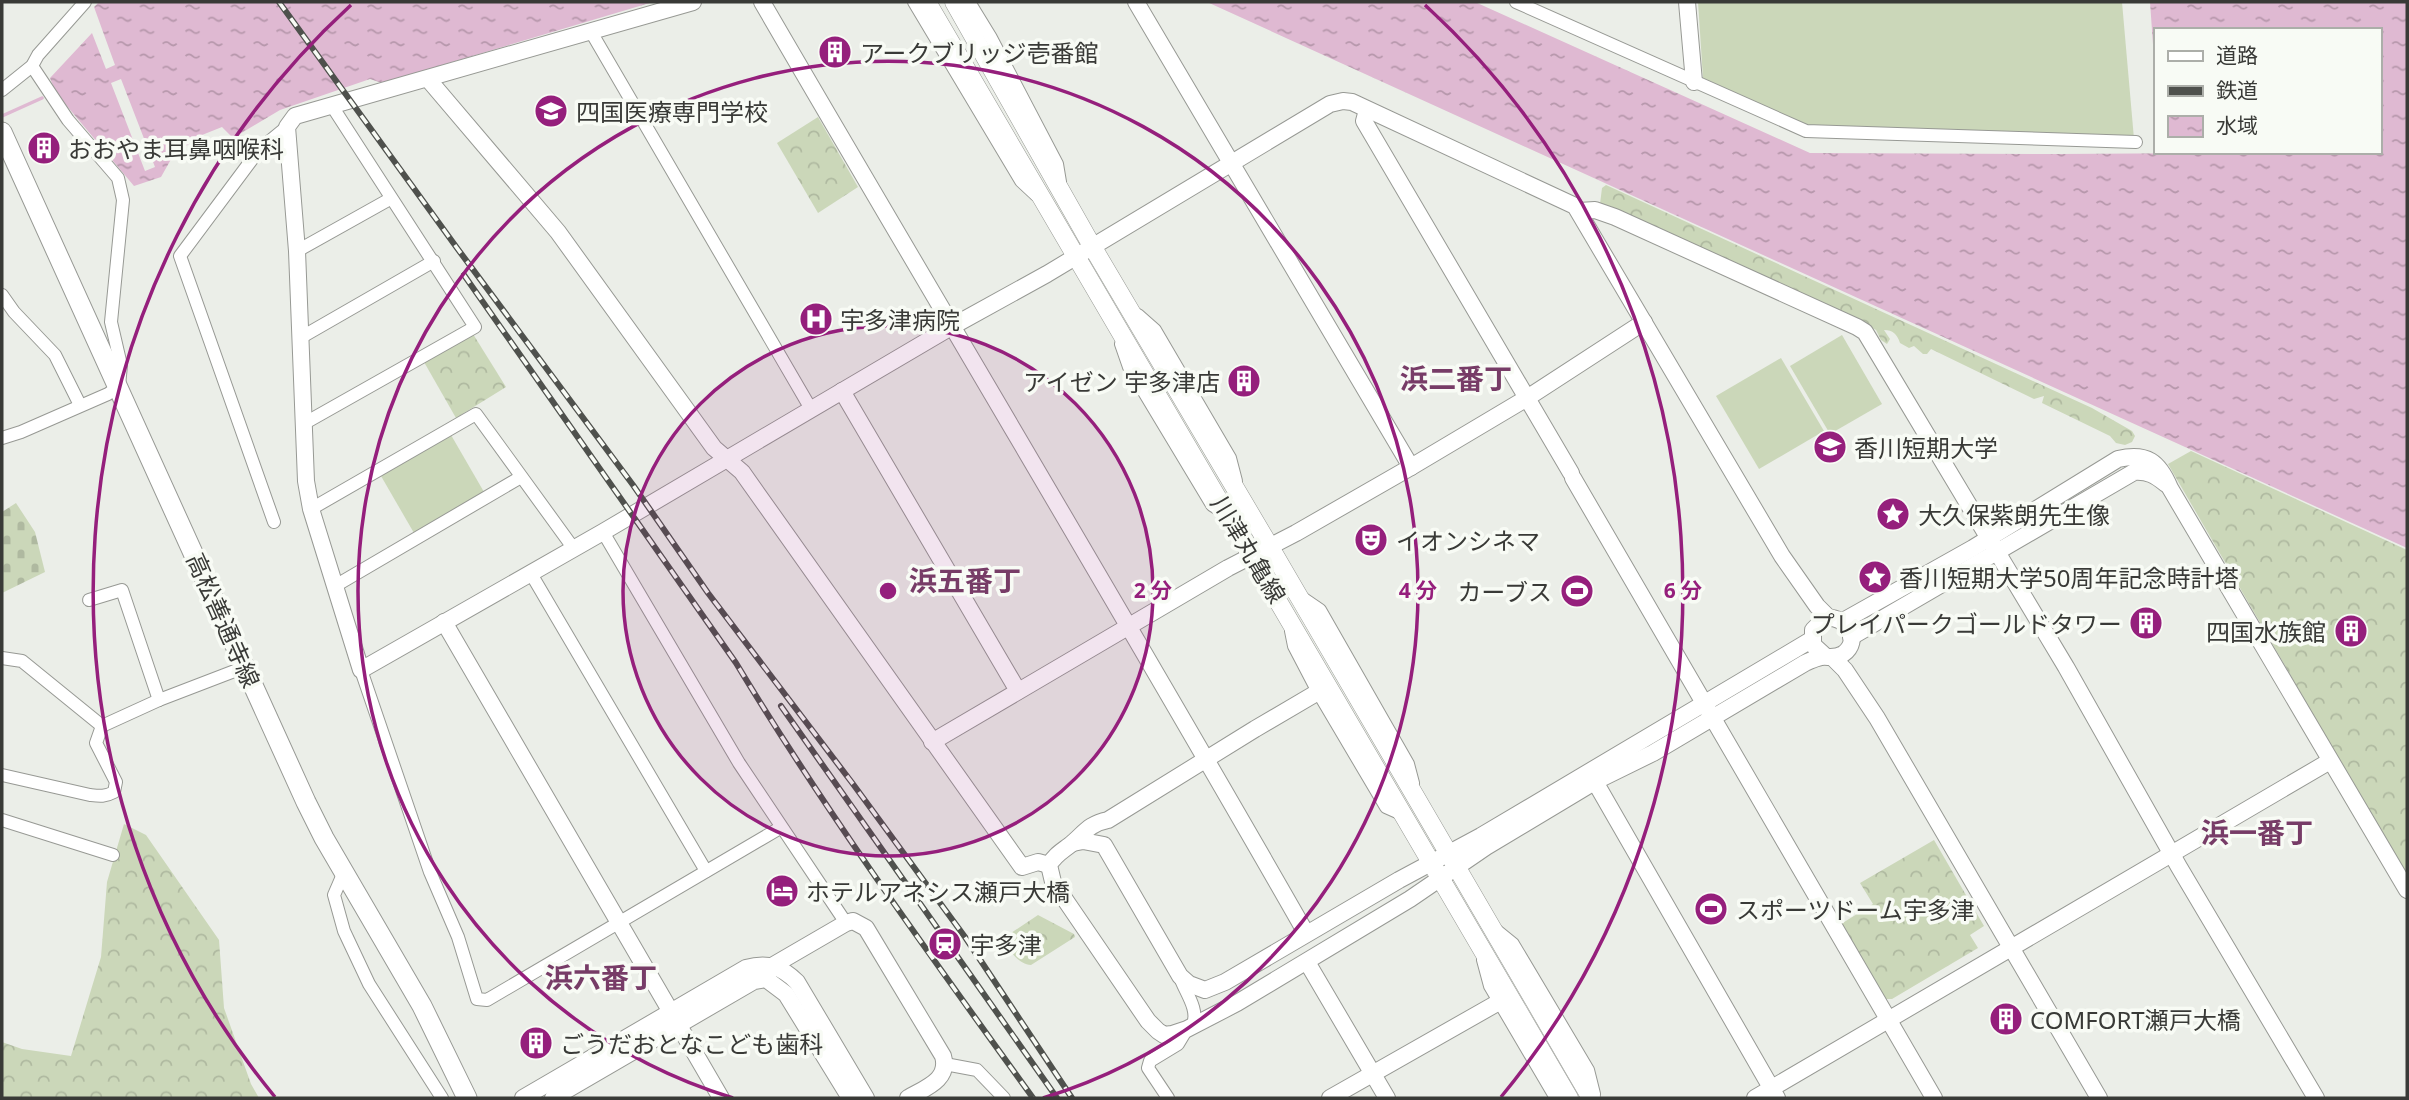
<svg xmlns="http://www.w3.org/2000/svg" width="2409" height="1100" viewBox="0 0 2409 1100" font-family="'Noto Sans','Noto Sans JP',sans-serif">
<style>
.grass{fill:#cbd7b9}
.forest{fill:url(#forest-crowns)}
.cemetery{fill:url(#cemetery-stones)}
.water{fill:url(#water-ripples);fill-rule:evenodd}
.lines{fill:none;stroke-linecap:round;stroke-linejoin:round}
.stream{stroke:#dfb9d2;stroke-width:3.5}
.minor-casing{stroke:#979994;stroke-width:14}
.tertiary-casing{stroke:#979994;stroke-width:18}
.secondary-casing{stroke:#979994;stroke-width:19}
.primary-casing{stroke:#979994;stroke-width:21}
.minor{stroke:#fff;stroke-width:12}
.tertiary{stroke:#fff;stroke-width:16}
.secondary{stroke:#fff;stroke-width:18}
.primary{stroke:#fff;stroke-width:19}
.rail-casing{stroke:#4f514d;stroke-width:6}
.rail{stroke:#f8fbf5;stroke-width:3.5;stroke-dasharray:10;stroke-linecap:butt}
.ring{fill:none;stroke:#951f7c;stroke-width:3.5}
.labels{text-anchor:middle;dominant-baseline:central;stroke-width:7;stroke-linejoin:round;paint-order:stroke}
.poi-label{font-size:24px;fill:#393a37;stroke:#f8fbf5;text-anchor:start}
.street-label{font-size:24px;fill:#393a37;stroke:#f8fbf5}
.quarter-label{font-size:28px;font-weight:bold;fill:#773c67;stroke:#f8fbf5}
.centre{fill:#951f7c;stroke:#f8fbf5;stroke-width:3.5}
.ring-label{font-size:21px;text-anchor:middle;font-weight:bold;fill:#951f7c;stroke:#f8fbf5;stroke-width:7;stroke-linejoin:round;paint-order:stroke}
</style>
<defs>
<pattern id="forest-crowns" width="20" height="18" patternUnits="userSpaceOnUse" patternTransform="scale(1.75)"><rect width="20" height="18" fill="#cbd7b9"/><path d="M2 6a3 3 0 1 1 6 0M12 15a3 3 0 1 1 6 0" fill="none" stroke="#afb9a0"/></pattern>
<pattern id="cemetery-stones" width="16" height="16" patternUnits="userSpaceOnUse" patternTransform="scale(1.75)"><rect width="16" height="16" fill="#cbd7b9"/><path d="M2 7V4a2 2 0 0 1 4 0v3zM10 15v-3a2 2 0 0 1 4 0v3z" fill="#afb9a0"/></pattern>
<pattern id="water-ripples" width="26" height="14" patternUnits="userSpaceOnUse" patternTransform="scale(1.75)"><rect width="26" height="14" fill="#dfb9d2"/><path d="M2 4q2-2 4 0t4 0M15 11q2-2 4 0t4 0" fill="none" stroke="#b697ab"/></pattern>
</defs>
<rect width="100%" height="100%" fill="#ebeee8"/>
<g class="grass">
<path d="M1698,2H2122L2134,139L1807,125L1703,78Z"/>
<path d="M1842,335L1882,404L1830,434L1790,366Z"/>
<path d="M1781,358L1824,431L1759,469L1716,396Z"/>
<path d="M451,435L484,492L414,533L381,476Z"/>
</g>
<g class="forest">
<path d="M818,117L858,187L818,213L777,143Z"/>
<path d="M1606,185L2092,408L2132,431L2135,436L2132,442L2125,445L2116,443L2110,436L2042,403L2044,396L2034,399L1931,349L1927,354H1923L1914,346L1909,348L1900,343C1897,334 1893,330 1884,330L1890,339L1887,344L1881,340L1876,330L1863,323L1600,204L1602,188Z"/>
<path d="M473,334L506,387L456,418L424,362Z"/>
<path d="M2191,451L2407,550V876L2168,464Z"/>
<path d="M124,824L146,835L219,940L224,1008L251,1084L259,1098H2V1042L22,1049L71,1056L101,957L107,882Z"/>
<path d="M1934,840L1984,926L1970,935L1978,948L1892,999H1884L1841,924L1873,904L1860,883Z"/>
<path d="M1038,915L1074,934L1075,937L1031,965C1017,964 1010,950 1002,939Z"/>
</g>
<path class="cemetery" d="M16,503L35,532L45,572L2,593V512Z"/>
<g class="water">
<path d="M99,2H653L382,83L370,79L280,110L233,138L222,127L202,135L174,154L161,177L134,186L56,93L50,78L92,33L106,69L115,65L94,7ZM121,79L155,167L145,171L111,83Z"/>
<path d="M1207,2H1475L1810,153L2058,154L2379,152V30H2155V73L2150,2H2407V548Z"/>
</g>
<g class="lines">
<path class="stream" d="M2,116L42,98"/>
<defs>
<g id="minor">
<path d="M914,2L1021,181L1036,195"/>
<path d="M969,2L991,38L1057,164L1060,182"/>
<path d="M1516,2L1806,131L2136,142"/>
<path d="M590,30L811,409"/>
<path d="M2,90L32,66L38,55L85,2"/>
<path d="M297,251L390,199"/>
<path d="M2,295L14,312L55,355L80,405"/>
<path d="M1138,315L1155,330L1230,458L1236,481"/>
<path d="M300,338L434,261"/>
<path d="M1121,344L1129,367L1212,505L1223,512"/>
<path d="M305,423L475,327L332,106"/>
<path d="M2,438L21,432L108,394L119,386L121,365L111,322L123,200L118,178L68,120L32,66"/>
<path d="M311,509L476,414L574,549"/>
<path d="M274,522L180,256L259,150L287,127"/>
<path d="M603,532L739,763L846,923"/>
<path d="M530,572L706,871"/>
<path d="M335,586L521,477"/>
<path d="M1301,597L1320,610L1408,764L1413,783"/>
<path d="M89,600L122,590L159,700"/>
<path d="M1291,631L1294,646L1318,692L1386,807L1404,815"/>
<path d="M2,658L22,661L102,726"/>
<path d="M361,670L430,872L458,937L477,999L487,1000L780,828"/>
<path d="M2,775L90,795C99,796 105,797 114,792L116,782L96,743L102,726L159,700L245,667"/>
<path d="M2,820L113,855"/>
<path d="M344,872L334,895L344,931L369,984L442,1098"/>
<path d="M1497,931L1513,944L1588,1070L1594,1094"/>
<path d="M1483,960L1490,986L1556,1098"/>
<path d="M1180,977C1185,992 1199,1009 1193,1024"/>
<path d="M945,1064L977,1070L1004,1098"/>
<path d="M1168,1098L1148,1068L1150,1061L1178,1044L1187,1029"/>
</g>
<g id="tertiary">
<path d="M693,2L295,116L287,127L297,251L306,481L311,509L361,670L603,532L951,327L1047,274L1330,104L1343,101L1352,102L1575,206L1782,556L1817,606L1829,618"/>
<path d="M762,2C943,313 1128,621 1306,933"/>
<path d="M1136,2L1411,467"/>
<path d="M1687,2L1694,82"/>
<path d="M428,79L558,232L714,448L742,472L1022,867L1038,862L1049,865"/>
<path d="M1367,110L1364,121L1571,473"/>
<path d="M1579,211L1595,210L1615,217L1857,327L1865,332L2066,667L2179,867L2316,1098"/>
<path d="M842,391L1018,691"/>
<path d="M1573,478L1934,1098"/>
<path d="M1843,621L1973,548L2118,459C2147,452 2159,462 2170,488L2407,890"/>
<path d="M444,622L721,1098"/>
<path d="M1851,637L2134,472C2148,471 2155,475 2166,484"/>
<path d="M1833,658L1845,670L1877,718L2099,1098"/>
<path d="M1318,692L1255,729L1108,820C1088,824 1084,834 1070,845C1061,852 1055,855 1049,865L1053,882L1148,1021L1158,1031L1164,1035L1172,1034L1187,1029L1237,1003L1410,899L1486,847L1596,781L1653,753L1805,663C1810,661 1815,658 1821,657C1828,656 1835,659 1843,654C1862,641 1847,615 1825,618L1813,630V645L1825,656"/>
<path d="M932,742L1228,568L1296,533L1411,467L1527,398L1644,322"/>
<path d="M1590,773L1777,1098"/>
<path d="M1073,843L1083,841L1104,845L1180,976L1189,984L1205,990L1225,982L1399,880L1481,836L1811,640"/>
<path d="M1307,962L1387,1098"/>
<path d="M770,971L772,966L846,923L853,921L866,928L943,1056C950,1080 925,1088 908,1098"/>
<path d="M523,1098L746,968C768,962 782,967 797,982L866,1098"/>
<path d="M553,1098L754,981L766,979L786,994L850,1098"/>
<path d="M1330,1098L1499,1002"/>
<path d="M1755,1098L2330,761"/>
</g>
<g id="secondary">
<path d="M927,2L1569,1098"/>
<path d="M954,2L1092,246L1270,547L1591,1098"/>
</g>
<path id="primary" d="M2,132L306,802L324,838L422,1006L467,1098"/>
</defs>
<use href="#minor" class="minor-casing"/>
<use href="#tertiary" class="tertiary-casing"/>
<use href="#secondary" class="secondary-casing"/>
<use href="#primary" class="primary-casing"/>
<use href="#minor" class="minor"/>
<use href="#tertiary" class="tertiary"/>
<use href="#secondary" class="secondary"/>
<use href="#primary" class="primary"/>
<defs>
<g id="rail">
<path d="M279,2L457,248L633,485L708,593L853,784L965,937L1072,1098"/>
<path d="M464,275L736,663C827,814 930,955 1033,1098"/>
<path d="M781,706L1057,1098"/>
</g>
</defs>
<use href="#rail" class="rail-casing"/>
<use href="#rail" class="rail"/>
</g>
<circle cx="888" cy="591" r="265" fill="#951f7c" fill-opacity=".12"/>
<g class="ring">
<circle cx="888" cy="591" r="265"/>
<path d="M733 1098A530 530 0 1 1 1043 1098"/>
<path d="M275 1097A795 795 0 0 1 351 5M1425 5A795 795 0 0 1 1501 1097"/>
</g>
<defs>
<symbol id="building-disc" viewBox="-11 -11 22 22"><circle r="9.5" fill="#951f7c" stroke="#f8fbf5"/><path d="M-4-6H4V6H1V3H-1V6H-4ZM-2.5-4.3h1.7v1.8h-1.7ZM.8-4.3h1.7v1.8H.8ZM-2.5-1h1.7V.8h-1.7ZM.8-1h1.7V.8H.8Z" fill="#fff"/></symbol>
<symbol id="university-disc" viewBox="-11 -11 22 22"><circle r="9.5" fill="#951f7c" stroke="#f8fbf5"/><path d="M0-5L7-2L0 1L-7-2ZM-4 1L0 2.5L4 1V4Q0 6-4 4Z" fill="#fff"/></symbol>
<symbol id="hospital-disc" viewBox="-11 -11 22 22"><circle r="9.5" fill="#951f7c" stroke="#f8fbf5"/><path d="M-5-5h3v3.5h4V-5h3V5h-3V1.5h-4V5h-3Z" fill="#fff"/></symbol>
<symbol id="sight-disc" viewBox="-11 -11 22 22"><circle r="9.5" fill="#951f7c" stroke="#f8fbf5"/><path d="M0-6L1.8-2.2L6-1.7L2.9 1.2L3.7 5.4L0 3.3L-3.7 5.4L-2.9 1.2L-6-1.7L-1.8-2.2Z" fill="#fff"/></symbol>
<symbol id="theatre-disc" viewBox="-11 -11 22 22"><circle r="9.5" fill="#951f7c" stroke="#f8fbf5"/><path d="M-5-5.5Q0-4 5-5.5V0Q5 5 0 6Q-5 5-5 0ZM-3.3-2.5H-1v1.5H-3.3ZM1-2.5H3.3v1.5H1ZM-2.8 1Q0 5.5 2.8 1Z" fill="#fff"/></symbol>
<symbol id="stadium-disc" viewBox="-11 -11 22 22"><circle r="9.5" fill="#951f7c" stroke="#f8fbf5"/><path d="M0-5a6.5 5 0 1 0 0 10a6.5 5 0 1 0 0-10ZM-3.5-1.8h7v3.6h-7Z" fill="#fff"/></symbol>
<symbol id="hotel-disc" viewBox="-11 -11 22 22"><circle r="9.5" fill="#951f7c" stroke="#f8fbf5"/><path d="M-6-4.5h1.5V1H6V5H4.5V3h-9V5H-6ZM-4 0a1.8 1.8 0 1 1 3.6 0ZM.5 0V-2.5h3Q6-2.5 6 0Z" fill="#fff"/></symbol>
<symbol id="station-disc" viewBox="-11 -11 22 22"><circle r="9.5" fill="#951f7c" stroke="#f8fbf5"/><path d="M-3-6H3Q5-6 5-4V2Q5 4 3 4L4.5 6H3L1.5 4h-3L-3 6H-4.5L-3 4Q-5 4-5 2V-4Q-5-6-3-6ZM-3.5-4v3h7v-3ZM-3.5 1v1.5H-2V1ZM2 1v1.5H3.5V1Z" fill="#fff"/></symbol>
</defs>
<g fill-rule="evenodd">
<use href="#building-disc" x="816" y="33" width="38" height="38"/>
<use href="#university-disc" x="532" y="92" width="38" height="38"/>
<use href="#building-disc" x="25" y="129" width="38" height="38"/>
<use href="#hospital-disc" x="797" y="300" width="38" height="38"/>
<use href="#building-disc" x="1225" y="362" width="38" height="38"/>
<use href="#university-disc" x="1811" y="428" width="38" height="38"/>
<use href="#sight-disc" x="1874" y="495" width="38" height="38"/>
<use href="#theatre-disc" x="1352" y="521" width="38" height="38"/>
<use href="#sight-disc" x="1856" y="558" width="38" height="38"/>
<use href="#stadium-disc" x="1558" y="572" width="38" height="38"/>
<use href="#building-disc" x="2127" y="604" width="38" height="38"/>
<use href="#building-disc" x="2332" y="612" width="38" height="38"/>
<use href="#hotel-disc" x="763" y="872" width="38" height="38"/>
<use href="#stadium-disc" x="1692" y="890" width="38" height="38"/>
<use href="#station-disc" x="926" y="925" width="38" height="38"/>
<use href="#building-disc" x="1987" y="1000" width="38" height="38"/>
<use href="#building-disc" x="517" y="1024" width="38" height="38"/>
</g>
<g class="labels">
<g class="poi-label">
<text x="860" y="52">アークブリッジ壱番館</text>
<text x="576" y="111">四国医療専門学校</text>
<text x="68" y="148">おおやま耳鼻咽喉科</text>
<text x="840" y="319">宇多津病院</text>
<text x="1220" y="381" text-anchor="end">アイゼン 宇多津店</text>
<text x="1854" y="447">香川短期大学</text>
<text x="1918" y="514">大久保紫朗先生像</text>
<text x="1396" y="540">イオンシネマ</text>
<text x="1899" y="577">香川短期大学50周年記念時計塔</text>
<text x="1552" y="591" text-anchor="end">カーブス</text>
<text x="2122" y="623" text-anchor="end">プレイパークゴールドタワー</text>
<text x="2326" y="631" text-anchor="end">四国水族館</text>
<text x="806" y="891">ホテルアネシス瀬戸大橋</text>
<text x="1736" y="909">スポーツドーム宇多津</text>
<text x="970" y="944">宇多津</text>
<text x="2030" y="1019">COMFORT瀬戸大橋</text>
<text x="560" y="1043">ごうだおとなこども歯科</text>
</g>
<g class="street-label">
<text transform="translate(1249 549) rotate(59)">川津丸亀線</text>
<text transform="translate(224 620) rotate(66)">高松善通寺線</text>
</g>
<g class="quarter-label">
<text x="1456" y="378">浜二番丁</text>
<text x="965" y="580">浜五番丁</text>
<text x="2257" y="832">浜一番丁</text>
<text x="601" y="977">浜六番丁</text>
</g>
</g>
<circle cx="888" cy="591" r="10" class="centre"/>
<g class="ring-label">
<text x="1153" y="598">2 分</text>
<text x="1418" y="598">4 分</text>
<text x="1683" y="598">6 分</text>
</g>
<rect width="2409" height="1100" fill="none" stroke="#393a37" stroke-width="7"/>
<rect x="2154" y="28" width="228" height="126" fill="#f8fbf5" stroke="#acaea9" stroke-width="2"/>
<rect x="2168" y="51" width="35" height="10" fill="#ffffff" stroke="#acaea9" stroke-width="2"/>
<text x="2216" y="63" font-size="21" fill="#393a37">道路</text>
<rect x="2168" y="86" width="35" height="10" fill="#4f514d" stroke="#acaea9" stroke-width="2"/>
<text x="2216" y="98" font-size="21" fill="#393a37">鉄道</text>
<rect x="2168" y="116" width="35" height="21" fill="url(#water-ripples)" stroke="#acaea9" stroke-width="2"/>
<text x="2216" y="133" font-size="21" fill="#393a37">水域</text>
</svg>
